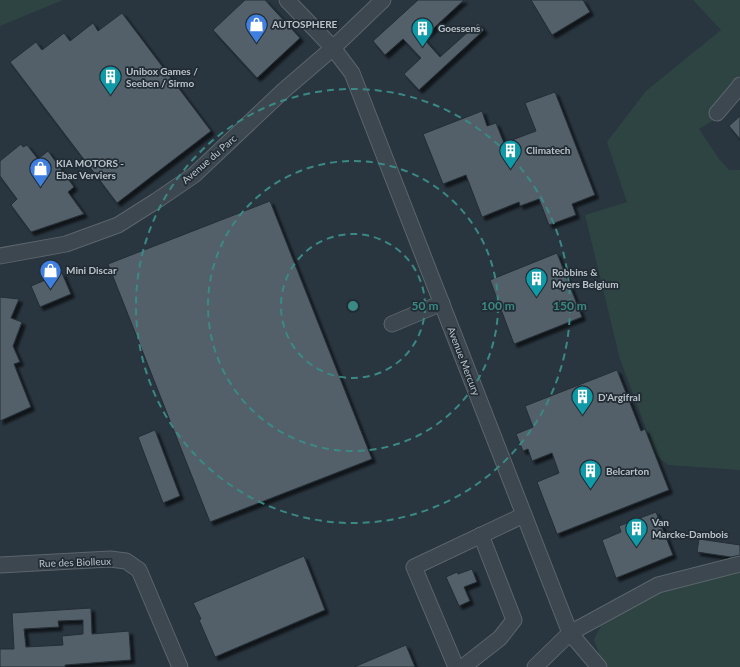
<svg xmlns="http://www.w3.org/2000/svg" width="740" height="667" viewBox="0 0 740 667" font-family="Lato,sans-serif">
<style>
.green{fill:#2e4442}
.building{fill:#536069;stroke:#242e36;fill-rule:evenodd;filter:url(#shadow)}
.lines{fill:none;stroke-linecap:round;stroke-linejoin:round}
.minor-casing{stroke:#5b656c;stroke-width:17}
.minor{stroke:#3d474f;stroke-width:15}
.ring{fill:none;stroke:#3a8985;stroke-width:2;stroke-dasharray:7 5}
.labels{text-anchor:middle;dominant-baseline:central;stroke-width:3.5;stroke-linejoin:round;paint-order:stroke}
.poi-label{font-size:10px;font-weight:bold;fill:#bac2c9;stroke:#222c34;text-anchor:start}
.street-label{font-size:10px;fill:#bac2c9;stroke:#222c34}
.centre{fill:#3a8985;stroke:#222c34;stroke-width:2}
.ring-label{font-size:12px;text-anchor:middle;font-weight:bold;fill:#3a8985;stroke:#222c34;stroke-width:3.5;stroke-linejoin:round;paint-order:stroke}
</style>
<defs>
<filter id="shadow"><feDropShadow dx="3.5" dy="3.5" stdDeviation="1" flood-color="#0009"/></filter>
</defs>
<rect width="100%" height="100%" fill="#29353f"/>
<g class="green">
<path d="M0,0H63L0,26Z"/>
<path d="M693,0H740V74L731,95L709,113L714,120L699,129L719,159L729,170H740V470L668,465L656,455L620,359L585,215L627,202L607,142L646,91L721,30Z"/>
<path d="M740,569V667H607L601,659L594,639L601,626L636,602L668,588Z"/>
</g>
<g class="building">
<path d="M245,0H265L300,38L257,78L213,30Z"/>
<path d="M418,0H464L423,38L440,57L478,23L484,30L419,90L404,74L421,58L403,39L385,55L373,41Z"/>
<path d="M531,0H583L590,12L552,35Z"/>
<path d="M122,13L211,131L117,203L10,62L36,42L42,50L64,33L70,41L93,23L98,31Z"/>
<path d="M555,92L595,195L572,204L576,215L549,225L539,199L520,206L519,202L482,217L466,175L443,184L423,134L482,111L487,126L496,123L504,143L536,131L525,103Z"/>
<path d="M740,116V139L729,126Z"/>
<path d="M21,144L23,147L27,145L38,159L48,151L74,187L68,192L84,214L31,232L11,205L17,199L0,176V161Z"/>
<path d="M270,201L372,459L210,522L108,264Z"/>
<path d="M557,253L582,317L514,344L490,280Z"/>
<path d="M62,273L71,294L40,307L31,286Z"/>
<path d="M0,297L19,299L11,318L22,322L13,346L20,362L14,364L31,407L0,421Z"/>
<path d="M617,370L641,431L645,429L669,490L557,534L537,482L559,473L552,453L532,461L528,449L523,451L516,434L533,427L525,406Z"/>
<path d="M155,430L180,496L163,503L138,437Z"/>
<path d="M656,512L673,555L616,578L602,540L621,532L619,526Z"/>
<path d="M699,539L740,545V555L731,557L697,552Z"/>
<path d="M304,556L325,610L215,657L199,620L201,619L193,603Z"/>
<path d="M472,569L477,582L464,587L470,601L459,606L446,577L457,572L458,574Z"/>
<path d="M91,608L92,634L129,631L131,660L65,665V667H0V649H14L12,613ZM83,620V634L62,636L63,645L26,647L24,629L59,627L58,621Z"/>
<path d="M406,645L415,667H354Z"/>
</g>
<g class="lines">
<defs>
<g id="minor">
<path d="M287,0L333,48L352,73L570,633L599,667"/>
<path d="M717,113L739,87L740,85"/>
<path d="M0,256L66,244L118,225L156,201L194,175L283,91L333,48L383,0"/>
<path d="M392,324L442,303"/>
<path d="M0,565L110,559L126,561L139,570L180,667"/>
<path d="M456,667L414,567L524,515"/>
<path d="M463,667L500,638L514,620L481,535"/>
<path d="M535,667L570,633L658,585L740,564"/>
</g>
</defs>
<use href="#minor" class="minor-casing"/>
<use href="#minor" class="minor"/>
</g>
<g class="ring">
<circle cx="353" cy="306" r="72"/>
<circle cx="353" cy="306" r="145"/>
<circle cx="353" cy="306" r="217"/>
</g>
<defs>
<symbol id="shop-pin" viewBox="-11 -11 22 30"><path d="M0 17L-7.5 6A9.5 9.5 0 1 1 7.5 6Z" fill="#3f7fe0" stroke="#222c34"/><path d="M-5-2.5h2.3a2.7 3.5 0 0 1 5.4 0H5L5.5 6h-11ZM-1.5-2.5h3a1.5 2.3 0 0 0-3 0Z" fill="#fff"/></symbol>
<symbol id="building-pin" viewBox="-11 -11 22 30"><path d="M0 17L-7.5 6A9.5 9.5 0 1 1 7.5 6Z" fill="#0f9aa8" stroke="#222c34"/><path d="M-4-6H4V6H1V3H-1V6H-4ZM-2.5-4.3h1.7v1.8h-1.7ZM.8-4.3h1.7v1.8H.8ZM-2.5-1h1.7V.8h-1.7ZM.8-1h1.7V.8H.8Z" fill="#fff"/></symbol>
</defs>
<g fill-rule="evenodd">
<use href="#shop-pin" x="244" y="12" width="25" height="34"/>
<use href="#building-pin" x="410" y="16" width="25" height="34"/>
<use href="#building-pin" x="98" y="64" width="25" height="34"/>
<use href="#building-pin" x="498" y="138" width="25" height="34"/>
<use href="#shop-pin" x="28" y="156" width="25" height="34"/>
<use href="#shop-pin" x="38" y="258" width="25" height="34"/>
<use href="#building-pin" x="524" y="266" width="25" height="34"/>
<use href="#building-pin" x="570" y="384" width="25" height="34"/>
<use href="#building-pin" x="578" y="458" width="25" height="34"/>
<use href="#building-pin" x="624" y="516" width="25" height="34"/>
</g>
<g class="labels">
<g class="poi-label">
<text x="272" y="24">AUTOSPHERE</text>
<text x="438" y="28">Goessens</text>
<text x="126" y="71">Unibox Games /<tspan x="126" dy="12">Seeben / Sirmo</tspan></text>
<text x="526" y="150">Climatech</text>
<text x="56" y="163">KIA MOTORS -<tspan x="56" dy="12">Ebac Verviers</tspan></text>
<text x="66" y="270">Mini Discar</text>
<text x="552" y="272">Robbins &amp;<tspan x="552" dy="12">Myers Belgium</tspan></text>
<text x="598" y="397">D'Argifral</text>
<text x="606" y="471">Belcarton</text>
<text x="652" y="522">Van<tspan x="652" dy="12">Marcke-Dambois</tspan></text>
</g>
<g class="street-label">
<text transform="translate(209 159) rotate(-41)">Avenue du Parc</text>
<text transform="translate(464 361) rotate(69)">Avenue Mercury</text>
<text transform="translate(75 562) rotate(-2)">Rue des Biolleux</text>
</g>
</g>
<circle cx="353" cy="306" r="6" class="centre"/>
<g class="ring-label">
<text x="425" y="310">50 m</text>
<text x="498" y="310">100 m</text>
<text x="570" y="310">150 m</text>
</g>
</svg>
